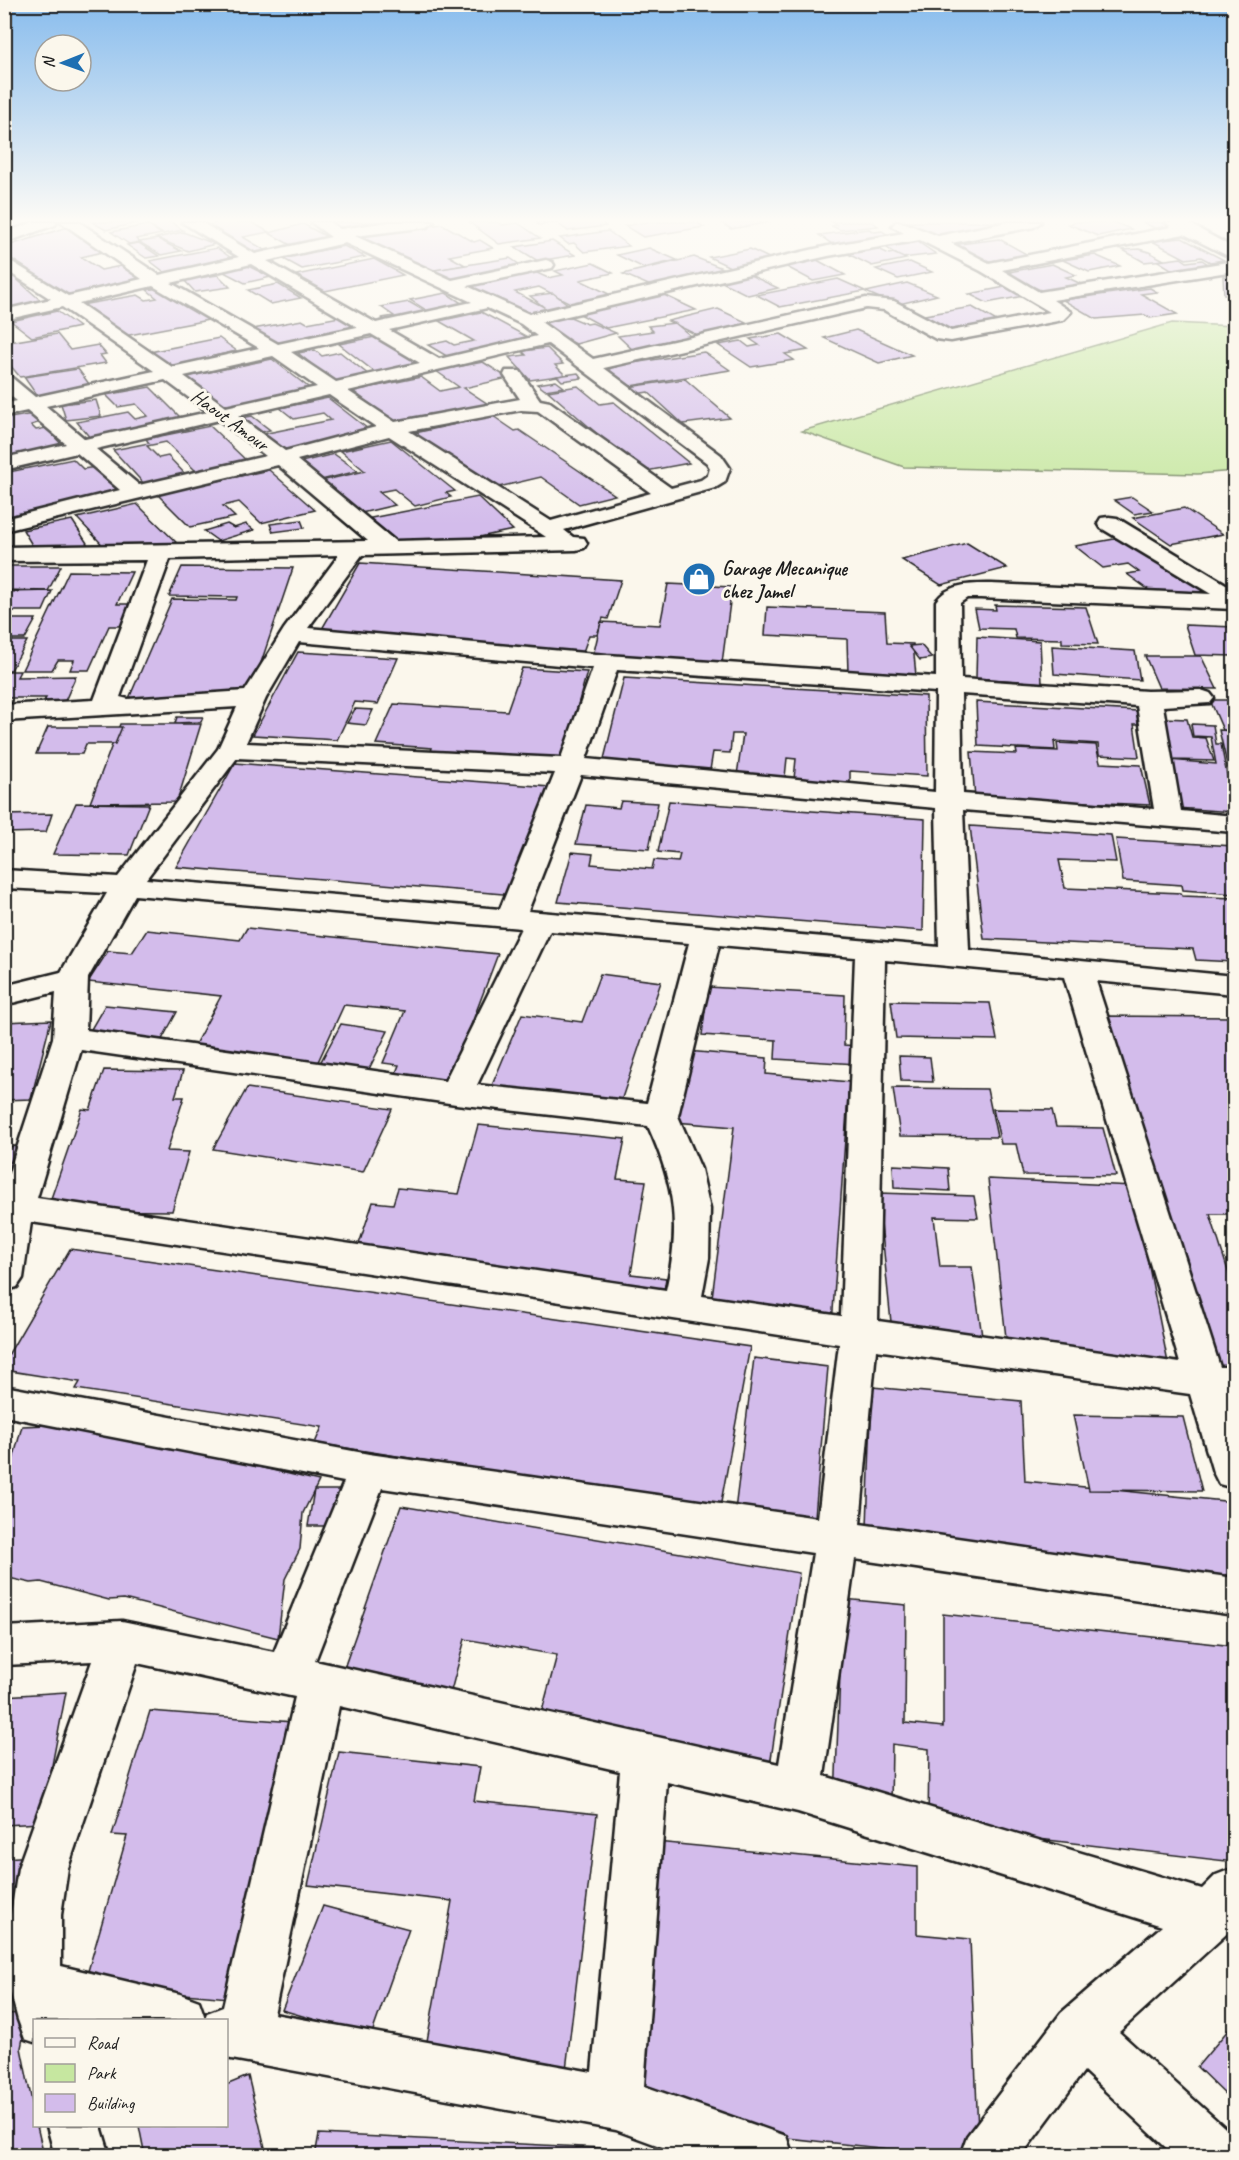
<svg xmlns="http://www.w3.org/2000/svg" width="1239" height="2160" viewBox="0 0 1239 2160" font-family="Caveat,sans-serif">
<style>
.green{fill:#c6e7a0;stroke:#71825e;stroke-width:1.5}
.building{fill:#d3bceb;stroke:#1c1c1c;stroke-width:1.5}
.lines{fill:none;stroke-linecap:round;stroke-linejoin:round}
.street-casing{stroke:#1c1c1c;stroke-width:5}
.street{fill:#fbf7ec;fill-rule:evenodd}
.labels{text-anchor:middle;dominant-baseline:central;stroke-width:6;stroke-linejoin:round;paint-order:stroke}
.far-street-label{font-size:20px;fill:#1c1c1c;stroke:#fbf7ec}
.far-poi-label{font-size:20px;font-weight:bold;fill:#1c1c1c;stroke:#fbf7ec;text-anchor:start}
</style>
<rect width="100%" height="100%" fill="#fbf7ec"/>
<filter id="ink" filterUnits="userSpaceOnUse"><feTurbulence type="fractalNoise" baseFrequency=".0167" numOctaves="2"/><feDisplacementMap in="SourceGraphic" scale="12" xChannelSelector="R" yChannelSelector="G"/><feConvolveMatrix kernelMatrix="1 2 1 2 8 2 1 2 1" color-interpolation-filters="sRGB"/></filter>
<g filter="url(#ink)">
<path class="green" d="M1172,323L1234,326V471L1198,474L904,467L802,431Z"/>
<g class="building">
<path d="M92,222H141L106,230Z"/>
<path d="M143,222H171L183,230L163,234Z"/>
<path d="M220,222H251L269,232L243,237L268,252L254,255L204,226Z"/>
<path d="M326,222H384L388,225L344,233Z"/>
<path d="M469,222H497L502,225L518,223L540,238L499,244Z"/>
<path d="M535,222H601L606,226L568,231L557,223L539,225Z"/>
<path d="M647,222H696L704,227L643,237L625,226Z"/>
<path d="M720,222H771L731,229Z"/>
<path d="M832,222H873L878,226L840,230L832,226L837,225Z"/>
<path d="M902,222H1019L936,237Z"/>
<path d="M1075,222H1113L1131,229L1098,236L1068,224Z"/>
<path d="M1142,222H1161L1175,229L1161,231Z"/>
<path d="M303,224L331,239L294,247L269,233Z"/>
<path d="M442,224L474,242L480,240L493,248L449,256L465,265L422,273L359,236Z"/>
<path d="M147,225L162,234L136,239L139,242L129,244L111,232Z"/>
<path d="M68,227L111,250L81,257L101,270L131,264L156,280L69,297L4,254V247Z"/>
<path d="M869,229L874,232L882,231L894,239L835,246L819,235Z"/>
<path d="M608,231L629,246L584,252L574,243L568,244L560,238Z"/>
<path d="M183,232L215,244L188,251L156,238Z"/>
<path d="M1182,238L1224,260L1210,262L1201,257L1186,259L1152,241Z"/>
<path d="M158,239L181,251L161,255L139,242Z"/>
<path d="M999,239L1030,256L983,262L952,245Z"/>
<path d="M552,241L575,255L538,261L515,247Z"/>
<path d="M918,242L936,254L902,258L884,246Z"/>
<path d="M139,243L159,256L146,258L127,245Z"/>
<path d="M344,246L365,257L302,269L282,258Z"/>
<path d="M874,247L889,254L893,253L906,259L872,266L846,253Z"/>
<path d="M217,248L237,262L167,274L150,261Z"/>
<path d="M649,248L677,260L644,268L617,255Z"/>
<path d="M750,249L771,259L730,267L709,257Z"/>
<path d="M1139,249L1149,252L1164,260L1144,262L1123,250Z"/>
<path d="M1095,255L1120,266L1089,272L1063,260Z"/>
<path d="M694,257L725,269L653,287L623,274Z"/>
<path d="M510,258L526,269L443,282L428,271Z"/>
<path d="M1181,258L1187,262L1202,260L1214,268L1179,274L1158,261Z"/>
<path d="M374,259L403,275L325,291L296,275Z"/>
<path d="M817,260L845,275L813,281L785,266Z"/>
<path d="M910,262L932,272L898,279L876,269Z"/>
<path d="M593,263L613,273L580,280L615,297L576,306L539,287L515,292L554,312L523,319L462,287L535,272L548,278L563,275L555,271Z"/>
<path d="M1052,264L1076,275L1066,277L1090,288L1051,295L1004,273Z"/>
<path d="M248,266L271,277L245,283L222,271Z"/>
<path d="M4,268L46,305L4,312Z"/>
<path d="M218,275L230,287L195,292L184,280Z"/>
<path d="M750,275L778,288L748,295L720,281Z"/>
<path d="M1223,276L1234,277V295L1224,294Z"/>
<path d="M838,279L865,291L780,307L757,295Z"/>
<path d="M907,283L937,295L895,305L866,292Z"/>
<path d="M278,284L301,298L271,304L248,290Z"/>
<path d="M1010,286L1029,295L987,303L969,294Z"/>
<path d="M164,287L208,320L119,337L81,305L138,295L146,300L157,298L147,290Z"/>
<path d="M1150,288L1157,292L1141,294L1177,314L1150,318L1145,315L1096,319L1063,300Z"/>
<path d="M446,293L468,307L432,314L410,300Z"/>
<path d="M553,293L573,308L549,311L530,296Z"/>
<path d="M664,295L696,310L606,328L578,313Z"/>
<path d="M409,302L430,314L389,323L382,318L394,316L381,307Z"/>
<path d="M972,307L1002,324L949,333L919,316Z"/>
<path d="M718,309L748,323L697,335L668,321Z"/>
<path d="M57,311L79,327L32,337L11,321Z"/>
<path d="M481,312L531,339L450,358L428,345L447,341L454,345L474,341L439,321Z"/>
<path d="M345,316L364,329L275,346L253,329L302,320L307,323Z"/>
<path d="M568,316L587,324L592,323L616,333L576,344L534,325Z"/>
<path d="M675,323L692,337L670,340L676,345L634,351L618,336L653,331L648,326Z"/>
<path d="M856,330L912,355L879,363L824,338Z"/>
<path d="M57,334L70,350L98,345L106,354L100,355L106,363L20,377L4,358V343Z"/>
<path d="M781,334L808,350L785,354L794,360L751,367L718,345L741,341L749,347L759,345L750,339Z"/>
<path d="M385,335L422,364L376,373L339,344Z"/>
<path d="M219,338L237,351L214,356L219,359L168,370L145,353Z"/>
<path d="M547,348L563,364L555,365L565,375L530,380L509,357L526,355L522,351Z"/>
<path d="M315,350L322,356L340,352L369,375L333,382L298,353Z"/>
<path d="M704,352L730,370L624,387L600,368Z"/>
<path d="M272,359L312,390L218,409L181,378Z"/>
<path d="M483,362L508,378L464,388L488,404L396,424L353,391L421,377L440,391L459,387L436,371Z"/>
<path d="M78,369L92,388L38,397L24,377Z"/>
<path d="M578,373L582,378L562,381L557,376Z"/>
<path d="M685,379L730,418L683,424L648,392L636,394L628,387Z"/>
<path d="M556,381L564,387L545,390L537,384Z"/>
<path d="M578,386L600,404L614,402L689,463L641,472L548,391Z"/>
<path d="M150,387L184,421L91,439L77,422L128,412L135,419L148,416L136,404L118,407L106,395Z"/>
<path d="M328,398L372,432L273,453L253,436L331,420L323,413L294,419L280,408Z"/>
<path d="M96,400L101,416L66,420L61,404Z"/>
<path d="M33,414L41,422L31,425L36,430L46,428L64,447L4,459V419Z"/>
<path d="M252,416L270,430L254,434L236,419Z"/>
<path d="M493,416L515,431L519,430L615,495L579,504L541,477L490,489L415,433Z"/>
<path d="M210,426L249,463L198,473L166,442L147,446L159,458L168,456L188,477L146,486L113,450L149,443L146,439Z"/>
<path d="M391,440L455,491L446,493L451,497L415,506L394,489L379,492L395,505L353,515L316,482L365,471L341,451Z"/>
<path d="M334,454L358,471L317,481L293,464Z"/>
<path d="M73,459L83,469L96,467L123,496L8,521L4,517V473Z"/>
<path d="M269,470L315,510L261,523L239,502L223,506L235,517L190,527L157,494Z"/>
<path d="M478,497L513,530L398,554L366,519Z"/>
<path d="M1132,497L1153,511L1134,514L1114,500Z"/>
<path d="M137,504L177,543L115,558L77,518Z"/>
<path d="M1184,508L1223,534L1171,544L1133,518Z"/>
<path d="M72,520L92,551L41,560L23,530Z"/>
<path d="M301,520L304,528L273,532L270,524Z"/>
<path d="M227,524L234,528L246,524L254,530L218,541L204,531Z"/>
<path d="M1131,536L1221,594L1184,601L1156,595L1127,574L1139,572L1128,564L1103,568L1075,546Z"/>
<path d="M967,543L1007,568L941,585L902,560Z"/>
<path d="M360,563L621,580L608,619L603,618L597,635H589L583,652L319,634Z"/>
<path d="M4,566H61L48,591L4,590Z"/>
<path d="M182,567L293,568L247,704L127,703L172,599L236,600L237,597L169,596Z"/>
<path d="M69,571L132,572L117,604H146L136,626H109L89,670H70L74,660H58L52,670H22Z"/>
<path d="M668,584L732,587L722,663L593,656L601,622L660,625Z"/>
<path d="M52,591L43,611H4V592Z"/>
<path d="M995,605L1086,607L1098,644L1062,643V639L1016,638L1014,629L979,628L975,609L996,610Z"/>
<path d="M767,607L885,612L887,643L913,644L916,676L848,673L847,639L765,635Z"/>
<path d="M4,619H36L25,639H4Z"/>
<path d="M1185,625L1234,627V656L1195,655Z"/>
<path d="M977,637L1040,641L1042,683L976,678Z"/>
<path d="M4,641H27L11,670H4Z"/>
<path d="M921,645L932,658L920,660L909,646Z"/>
<path d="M1052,646L1135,651L1140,680L1054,674Z"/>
<path d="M298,652L398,658L378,704L355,702L337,740L253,735Z"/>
<path d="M1145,656H1201L1217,689L1159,688Z"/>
<path d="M522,668L587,672L563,759L431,751L432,748L376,744L394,704L507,711Z"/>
<path d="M4,671H20L17,677L76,676L65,701H44L46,698H7L4,703Z"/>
<path d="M624,678L926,696L927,776L850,771V783L794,779L796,759L787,758L785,777L737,775L743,734H732L730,753L713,752L710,770L603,763Z"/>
<path d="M1210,700H1234V731L1223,730Z"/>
<path d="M976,702L1137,711L1138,724H1134L1139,757L1099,755L1098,744L1054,741L1055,750L978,746Z"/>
<path d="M355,709L373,710L366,725L347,723Z"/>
<path d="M177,717H203L201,722L175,723Z"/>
<path d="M1162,718L1187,719L1192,737L1206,738L1214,761L1174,760Z"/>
<path d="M120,724H201L177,802L90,803Z"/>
<path d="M1191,724L1213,725L1216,744H1221L1234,812L1176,808L1169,760L1216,764L1211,737L1193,736Z"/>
<path d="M48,727H122L115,744H86L82,754H36Z"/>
<path d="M1219,730L1234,731V793Z"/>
<path d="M1057,743L1096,745L1100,763L1141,765L1150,805L975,797L971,752L1017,754L1016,749L1058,751Z"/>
<path d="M235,763L550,787L515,895L176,867Z"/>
<path d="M621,801L658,803L649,849L576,844L586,805L619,808Z"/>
<path d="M669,801L925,819L923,931L558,902L572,852L593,854L591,864L652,869L654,860L678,862L680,854L658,852Z"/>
<path d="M76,803L149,804L129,855L53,854Z"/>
<path d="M52,814L46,832L4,833V815Z"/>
<path d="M970,826L1111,835L1116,862L1059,860L1065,888L1181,893L1182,896L1234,898V962L1196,960L1193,949L984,939Z"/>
<path d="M1116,839L1234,846V894L1183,890L1182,885L1123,881Z"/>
<path d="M247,928L498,954L448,1086L393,1080L399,1065L383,1063L405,1011L344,1005L316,1066L191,1052L221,996L88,982L108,951L132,953L147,930L240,940Z"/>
<path d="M600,974L661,982L617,1113L490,1090L522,1014L582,1022Z"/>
<path d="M708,987L845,995L844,1045L857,1046V1064L775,1059L776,1040L702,1035Z"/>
<path d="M891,1001L990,1003L997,1040L896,1038Z"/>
<path d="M105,1005L177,1012L160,1043L87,1036Z"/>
<path d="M1103,1016L1234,1017V1214H1210L1234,1290V1386H1213Z"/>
<path d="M51,1020L31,1099L4,1100V1022Z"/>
<path d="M341,1024L388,1031L367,1073L318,1067Z"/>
<path d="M687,1051L767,1058L766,1074L849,1082L832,1325L710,1313L734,1127L675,1122Z"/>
<path d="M899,1056L930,1057L933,1082L901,1081Z"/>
<path d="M104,1070L183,1071L175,1097H184L167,1151L189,1152L172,1211L47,1210L82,1109L90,1110Z"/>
<path d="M247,1088L392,1109L363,1172L213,1149Z"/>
<path d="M893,1088L987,1089L997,1137L900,1136Z"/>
<path d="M993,1109L1052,1110L1056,1127L1103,1128L1116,1176L1023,1175L1016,1144H1001Z"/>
<path d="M478,1125L625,1139L617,1179L646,1181L631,1274L666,1278L663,1297L354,1259L373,1202L393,1204L398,1188L459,1194Z"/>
<path d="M15,1146L18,1201L4,1203V1148Z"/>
<path d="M893,1165L948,1168L950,1191L894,1188Z"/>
<path d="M988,1179L1133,1186L1170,1373L1009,1364Z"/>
<path d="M878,1193L974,1196L978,1218L934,1217L940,1267H972L982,1336L893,1342Z"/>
<path d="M70,1249L750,1347L719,1513L636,1494L315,1443L322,1427L76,1389L80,1382L4,1370V1362Z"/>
<path d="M754,1358L828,1367L814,1528L734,1518Z"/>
<path d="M872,1387L1021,1401L1025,1481L1234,1502V1594L866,1555Z"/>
<path d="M1073,1415L1183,1417L1202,1491L1089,1490Z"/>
<path d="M75,1424L319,1481L303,1513L300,1549L285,1579L278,1638L124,1599L109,1600L41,1582L31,1583L4,1577V1494L22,1426Z"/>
<path d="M314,1490H346L340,1526H308Z"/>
<path d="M401,1506L799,1573L769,1772L537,1730L557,1655L465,1639L451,1691L343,1671Z"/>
<path d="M843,1599L906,1605L905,1723L943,1727V1614L1234,1646V1862L928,1826L929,1749L892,1744L891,1806L835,1799Z"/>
<path d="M66,1692L41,1823L4,1825V1696Z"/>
<path d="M150,1711L293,1722L229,1998L84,1985L127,1836L112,1835Z"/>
<path d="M339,1752L480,1767L474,1801L597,1814L564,2086L422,2069L452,1901L308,1885Z"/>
<path d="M656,1842L917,1867V1934L970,1939L979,2156H954L631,2121Z"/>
<path d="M33,1856L4,2012V1858Z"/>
<path d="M323,1906L409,1929L371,2036L282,2010Z"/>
<path d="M28,2013L21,2048L34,2112V2126H37L44,2156H4V2014Z"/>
<path d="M1234,2023V2103L1197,2067Z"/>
<path d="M248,2076L267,2156H145L139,2126H226V2085Z"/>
<path d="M319,2134L602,2148V2156H315Z"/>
</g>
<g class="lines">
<defs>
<g id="street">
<path d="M34,222H57L55,225L4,243V233Z"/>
<path d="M61,222H79L159,275L239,257L182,222H201L255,254L331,237L311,222H329L340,229L389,222H434L427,227L355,236L452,280L546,260L552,262L554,265L552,268L467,286L529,314L828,246L904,233L892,226L896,222L905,223L938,236L1008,222H1041L1034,227L951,243L989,263L1171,227L1166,222H1186L1234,248V259L1184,234L1002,270L1039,292L1234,261V271L1053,300L1071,312L1063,320L951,341L936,339L884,310L866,308L604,368L721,455L730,468L725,482L715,488L564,530L573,537L584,538L587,543L584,548L576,550L362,555L308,628L607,655L936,677V601C949,583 971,584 991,584L1211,594L1101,528L1098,523L1101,518L1109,517L1117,518L1234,589V609L980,598H967L960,603L961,679L1147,691L1201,690L1210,693L1214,698L1210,703L1163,706L1181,811L1234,816V832L963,810L969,950L1234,976V994L1096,981L1220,1367H1234V1397H1230L1234,1410V1488L1219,1484L1213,1472L1190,1394L876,1350L860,1524L1234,1578V1615L855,1559L824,1776L1202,1889L1216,1875L1234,1868V1927L1119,2032L1234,2136V2156H1175L1084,2071L1021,2156H960L967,2136L1061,2013L1162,1926L798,1812L667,1782L644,2086L786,2136L793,2156H687L616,2130L226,2058V2020H34V2042L25,2039L18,2020L9,1986L11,1915L18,1868L92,1661L4,1665V1627L122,1621L274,1652L344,1482L4,1416V1386L369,1454L818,1518L839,1344L31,1222L23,1278L17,1287L4,1291V1188L53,1038L56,992L4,1005V986L61,972L107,893L4,888V870L118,877L218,749L237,707L4,721V705L94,700L147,560L4,561V547L368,541L278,465L4,531V519L120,490L77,453L4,470V458L66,444L27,411L4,416V404L17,401L4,391V376L11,377L35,397L154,371L62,307L4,320V310L51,299L4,269V257L68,296L142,279ZM920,240L981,271L1050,312L951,331L894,301L866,298L593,359L541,322L828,256ZM345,243L472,302L376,323L267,261ZM251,264L357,327L278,344L171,283ZM153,286L259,348L172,367L79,303ZM487,308L521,324L537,336L439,359L389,330ZM371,334L420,363L336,382L291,352ZM548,344L707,463L710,468L708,475L701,480L671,488L550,402L540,400L520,371H506L504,375L520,399L395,422L348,391ZM273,356L317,387L226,407L184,376ZM165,380L208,412L85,439L46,406ZM329,395L376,427L285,451L238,416ZM521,410L538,411L651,493L551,521L409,431ZM219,420L266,456L139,485L96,449ZM389,436L540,533L546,537L395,541L297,460ZM339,555L284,629L245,691L128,699L120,697L170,559ZM299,642L593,668L561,758L246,743L266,698ZM617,670L936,692L935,792L586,759ZM961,694L1137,706L1154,809L963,794ZM237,758L555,773L500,909L146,879ZM581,775L936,808L939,947L528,911ZM135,895L521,928L445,1081L86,1030L88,978ZM550,931L689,943L647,1103L477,1085ZM719,945L855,957L841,1316L702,1296L709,1258L710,1209L701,1169L678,1116ZM885,960L1064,977L1180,1363L878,1321ZM81,1050L456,1104L648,1126C675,1186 681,1225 666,1290L37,1198ZM382,1488L813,1553L779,1764L315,1661ZM137,1663L295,1697L223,2007L207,2013L205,2018L199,2001L180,1994L61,1966V1915L68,1868ZM339,1706L620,1771L592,2072L274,2014Z"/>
<path d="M47,2126H101L110,2156H55Z"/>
</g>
</defs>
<use href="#street" class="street-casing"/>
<use href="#street" class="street"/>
</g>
</g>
<linearGradient id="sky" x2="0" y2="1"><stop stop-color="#88bced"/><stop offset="0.42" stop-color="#fdfbf6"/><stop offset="1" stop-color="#fdfbf6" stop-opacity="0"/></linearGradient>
<rect width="1239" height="525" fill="url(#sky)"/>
<defs>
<symbol id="shop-disc" viewBox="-11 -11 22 22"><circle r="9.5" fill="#1f6fb2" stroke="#fbf7ec"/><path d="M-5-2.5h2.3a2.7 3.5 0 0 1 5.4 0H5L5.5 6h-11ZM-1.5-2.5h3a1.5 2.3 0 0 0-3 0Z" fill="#fff"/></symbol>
</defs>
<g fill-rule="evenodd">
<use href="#shop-disc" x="680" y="560" width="38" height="38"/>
</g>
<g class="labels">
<g class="far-street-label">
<text transform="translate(230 420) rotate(36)">Haout Amour</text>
</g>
<g class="far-poi-label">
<text x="722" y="568">Garage Mecanique<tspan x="722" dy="23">chez Jamel</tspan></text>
</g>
</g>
<rect width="1239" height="2160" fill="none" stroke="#fbf7ec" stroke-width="24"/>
<rect x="12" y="12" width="1215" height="2136" fill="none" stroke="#1c1c1c" stroke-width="2" filter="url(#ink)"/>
<rect x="33" y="2019" width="195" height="108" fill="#fbf7ec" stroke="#a29f99" stroke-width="1.5"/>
<rect x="45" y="2038" width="30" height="9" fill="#fbf7ec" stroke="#a29f99" stroke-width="1.5"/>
<text x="87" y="2049" font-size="18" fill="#1c1c1c">Road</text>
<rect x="45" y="2064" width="30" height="18" fill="#c6e7a0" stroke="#a29f99" stroke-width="1.5"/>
<text x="87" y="2079" font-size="18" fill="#1c1c1c">Park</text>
<rect x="45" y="2094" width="30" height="18" fill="#d3bceb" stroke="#a29f99" stroke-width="1.5"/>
<text x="87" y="2109" font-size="18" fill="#1c1c1c">Building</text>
<g transform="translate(63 63) rotate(269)"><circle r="28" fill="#fbf7ec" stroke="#a29f99" stroke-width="1.5"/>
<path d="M0-4.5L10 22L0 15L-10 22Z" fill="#1f6fb2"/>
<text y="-9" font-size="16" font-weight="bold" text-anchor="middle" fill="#1c1c1c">N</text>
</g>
</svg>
